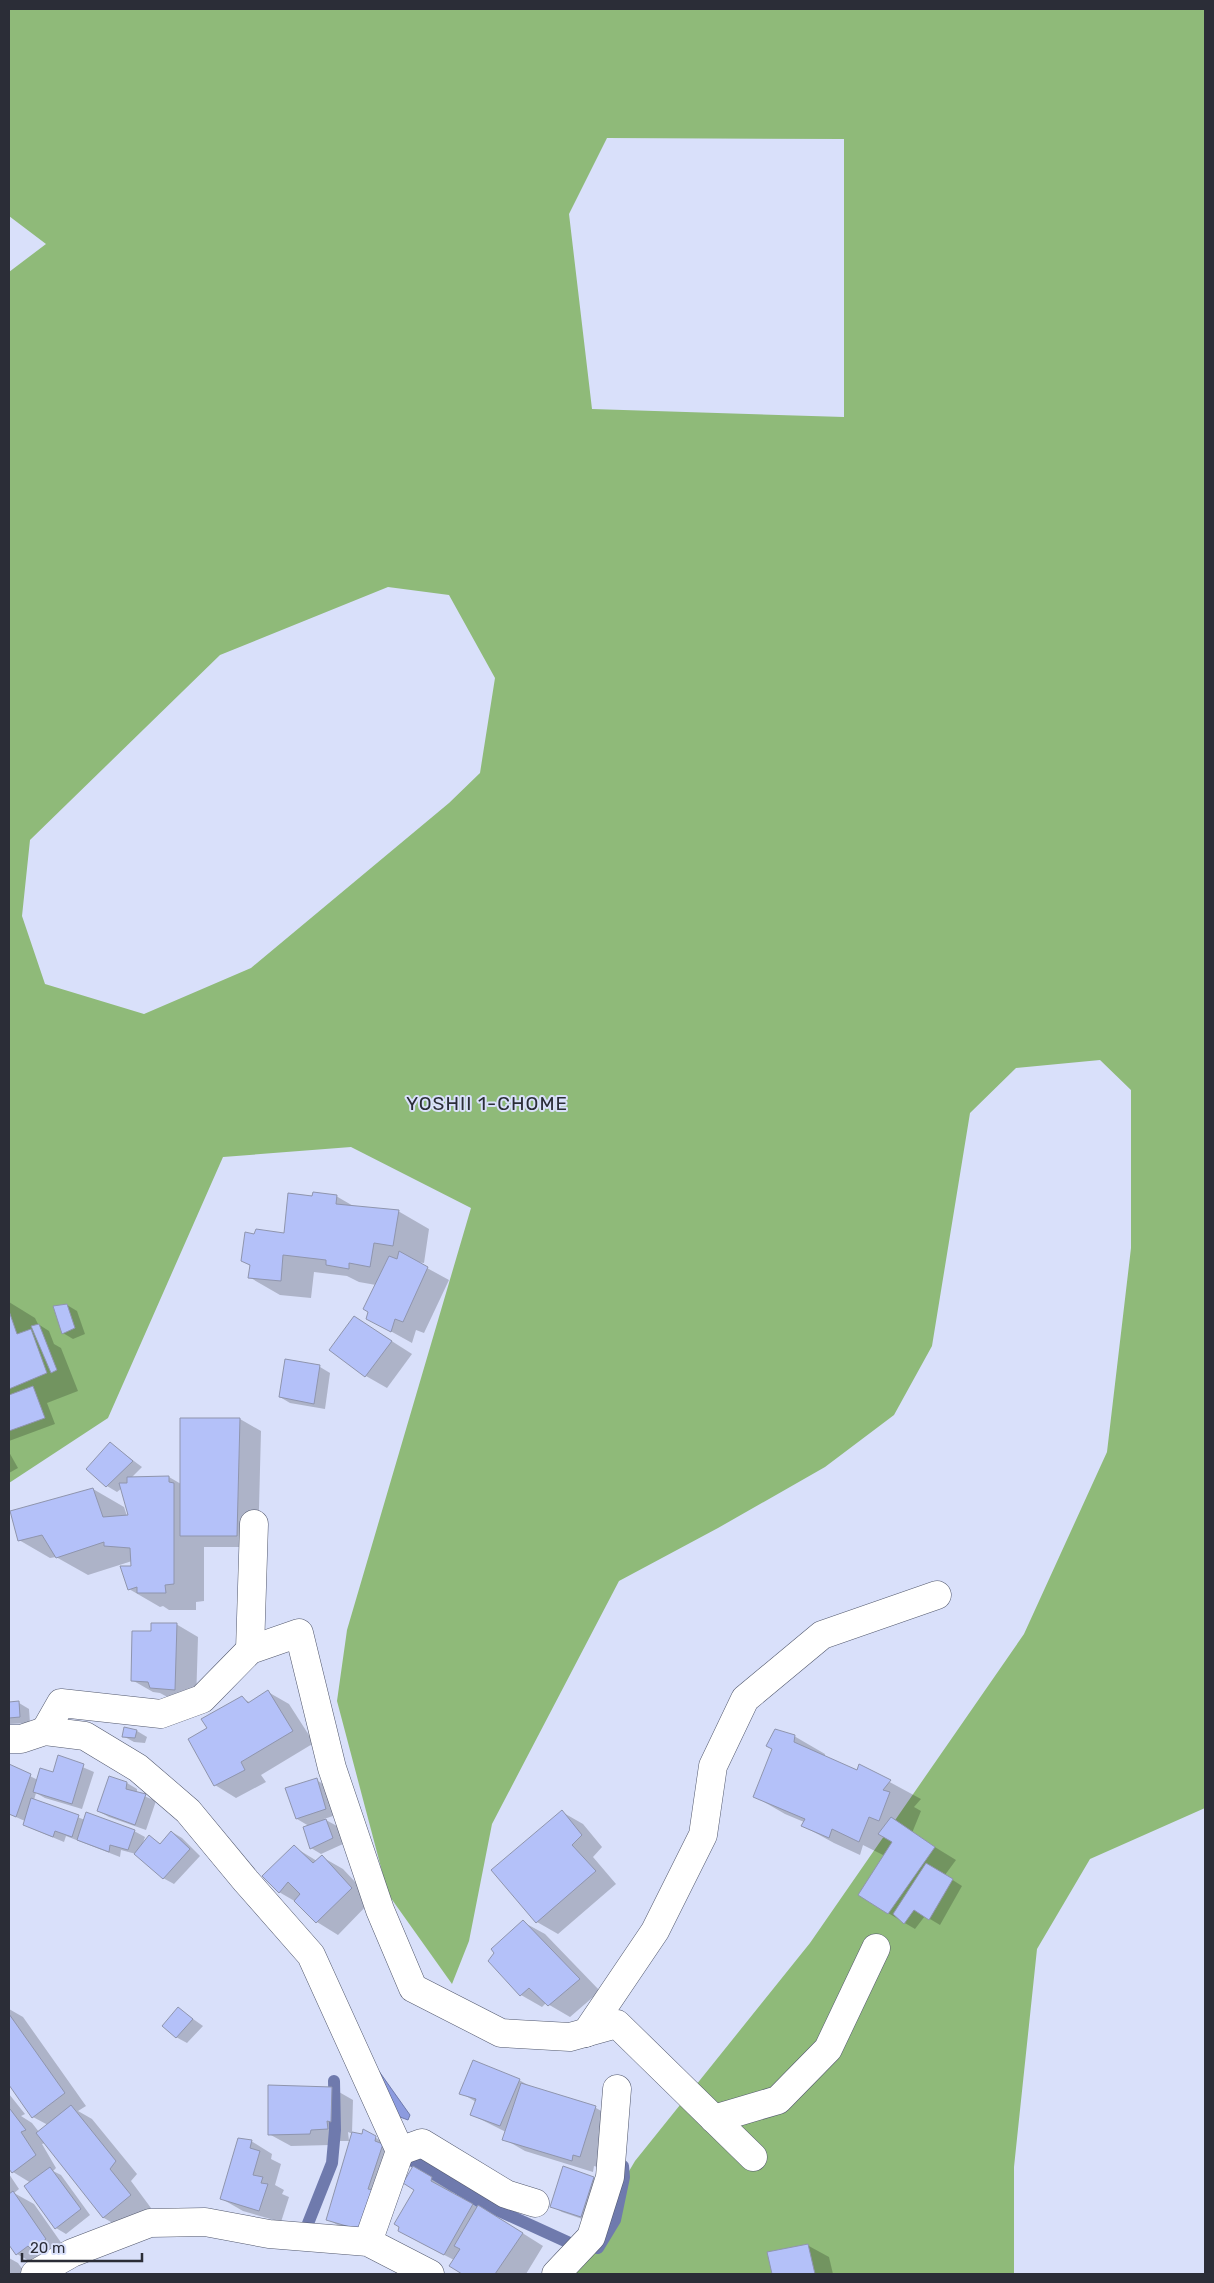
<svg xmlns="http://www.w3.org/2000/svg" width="1214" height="2283" viewBox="0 0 1214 2283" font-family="Rubik,sans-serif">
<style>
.forest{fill:#8fba79;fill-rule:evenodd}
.water{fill:#8c9bdf;stroke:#6f7aad}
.shadow{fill:#0003}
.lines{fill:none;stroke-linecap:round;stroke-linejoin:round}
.stream{stroke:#6f7aad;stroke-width:12}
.building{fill:#b4c1f9;stroke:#8f95ad}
.minor-casing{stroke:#52586d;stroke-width:29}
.minor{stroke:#fff;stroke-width:28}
.labels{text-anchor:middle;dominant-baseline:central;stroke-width:4;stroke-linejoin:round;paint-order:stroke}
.neighbourhood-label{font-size:19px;letter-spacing:1px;fill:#2b2d37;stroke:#d9e0fa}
</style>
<rect width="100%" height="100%" fill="#d9e0fa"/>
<path class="forest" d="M9,9H1205V1808L1090,1859L1037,1949L1014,2167V2274H572L573,2266L635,2161L810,1943L1024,1634L1107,1452L1131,1248V1090L1100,1060L1016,1068L970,1113L932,1346L894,1415L825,1467L718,1528L619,1581L492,1824L469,1941L452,1984L388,1894L337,1701L347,1630L471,1208L351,1147L223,1157L108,1418L9,1483V272L46,244L9,216ZM607,138L844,139V417L592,409L569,214ZM388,587L449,595L495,678L480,773L449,803L251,968L144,1014L45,984L22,916L30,840L220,655Z"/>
<path class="water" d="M376,2067L410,2115L408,2120L400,2117L372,2075Z"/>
<g class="shadow">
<path d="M336,1196L355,1207L398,1211L429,1229L424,1263L416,1262L449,1280L424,1333L416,1330L412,1343L367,1318L376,1285L359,1282L347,1276L314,1272L311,1298L280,1295L249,1277L251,1266L242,1261L255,1236L285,1234L313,1198Z"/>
<path d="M9,1302L35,1318L38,1324L49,1331L54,1344L61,1348L78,1391L47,1403L55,1424L9,1441Z"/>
<path d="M67,1305L77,1311L85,1334L73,1339L63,1333Z"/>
<path d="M354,1317L412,1354L387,1388L366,1376L331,1350Z"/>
<path d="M286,1360L320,1367L330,1373L325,1409L290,1403L280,1397Z"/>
<path d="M240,1419L261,1431L258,1547H204V1601L196,1602V1610H169L163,1606L160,1607L129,1589L132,1561L88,1575L56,1557L50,1558L19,1540L93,1489L124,1507L127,1516H130L122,1488L117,1492L107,1486L88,1469L111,1444L142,1467L131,1478L169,1477L181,1484Z"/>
<path d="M9,1452L18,1468L9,1473Z"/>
<path d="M176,1624L198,1637L196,1702L173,1700L160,1693L153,1692L132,1680L153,1632Z"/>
<path d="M268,1692L289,1704L314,1743L261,1775L266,1782L236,1798L215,1785L189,1739L208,1728L242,1698L251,1703Z"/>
<path d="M9,1703H19L29,1709L30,1723L9,1724Z"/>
<path d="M137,1731L147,1737L145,1743L134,1742L123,1736Z"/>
<path d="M794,1736L825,1754V1757L858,1771L860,1766L921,1799L914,1807L921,1811L912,1833L956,1860L945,1875L962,1886L940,1925L925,1916L915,1929L888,1913L885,1856L863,1845L860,1855L834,1843L803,1826L804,1822L785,1814L754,1796Z"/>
<path d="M59,1757L94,1772L82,1809L45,1798L36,1793L34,1800L85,1820L134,1831L145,1837L142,1846L149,1837L161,1844L172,1832L182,1838L200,1856L174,1884L163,1878L136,1854L121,1850L120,1857L66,1836L64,1842L35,1830L24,1824L25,1821L9,1814V1766L38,1780L54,1773Z"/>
<path d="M110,1777L127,1783L137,1789V1793L156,1801L146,1830L109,1817L98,1811Z"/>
<path d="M316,1780L327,1786L336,1815L324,1819L337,1826L343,1844L321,1854L311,1848L309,1826L297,1819Z"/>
<path d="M562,1812L583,1824L602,1847L593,1857L616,1884L558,1934L537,1922Z"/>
<path d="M294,1847L317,1861L322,1857L343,1869L372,1900L338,1935L317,1922L298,1903L279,1892Z"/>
<path d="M523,1922L545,1934L600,1991L570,2017L546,2003L542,2007L521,1995Z"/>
<path d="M9,2009L23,2017L86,2106L78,2111L92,2119L137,2174L131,2181L151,2208L125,2230L104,2218L45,2143L42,2144L56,2168L53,2171L61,2175L90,2215L66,2234L56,2228L31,2183L13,2172L9,2167V2094L25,2114L21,2116L32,2123L39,2132L48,2125L33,2117L9,2082Z"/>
<path d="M179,2009L203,2026L187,2043L176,2037Z"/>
<path d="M519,2080L533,2088L596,2108L617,2120L601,2168L594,2166L593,2172L525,2151L504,2139L506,2132L472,2115L476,2102L461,2093Z"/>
<path d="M269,2086L332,2088L353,2100L352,2133L363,2135L364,2131L397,2150L348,2231L327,2219L353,2134L348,2132L349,2141H332L331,2145L291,2146L269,2134Z"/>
<path d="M251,2141L272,2154L271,2159L281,2164L275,2185L284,2190L282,2194L289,2197L281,2222L243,2211L222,2199Z"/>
<path d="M414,2168L453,2190L452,2194L500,2219L543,2246L526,2274H465L451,2266L454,2260L421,2243Z"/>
<path d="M9,2174L19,2189L14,2193L34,2204L67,2251L38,2266L17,2254L9,2242Z"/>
<path d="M593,2178L604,2184L591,2222L562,2212L551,2206Z"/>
<path d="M807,2245L829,2257L833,2274H774L769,2253Z"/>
<path d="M9,2258L18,2263L26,2274H9Z"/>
</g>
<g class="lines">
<g class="stream">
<path d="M413,2161L482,2203L574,2245"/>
<path d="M307,2226L332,2163L335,2130L334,2081"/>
<path d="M598,2248L615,2220L624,2177L623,2166"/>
</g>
</g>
<g class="building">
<path d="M313,1192L337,1195L336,1204L399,1210L393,1246L374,1243L370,1267L349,1263V1269L326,1265V1260L283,1255L281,1281L248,1278L250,1265L241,1261L245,1232L254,1234L256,1229L284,1233L288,1193L312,1196Z"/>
<path d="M399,1251L428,1267L403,1322L395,1319L391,1332L366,1319L368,1312L363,1309L389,1256L397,1259Z"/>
<path d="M67,1304L75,1328L62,1334L53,1306Z"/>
<path d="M9,1311L17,1334L31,1329L47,1373L9,1389Z"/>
<path d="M354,1316L392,1341L365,1377L329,1350Z"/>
<path d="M39,1324L57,1370L51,1373L31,1326Z"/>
<path d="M285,1359L320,1365L314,1404L279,1397Z"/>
<path d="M33,1386L45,1418L9,1431V1395Z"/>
<path d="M180,1418H240L237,1536H180Z"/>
<path d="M110,1442L133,1461L106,1487L86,1469Z"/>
<path d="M169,1476V1482L174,1483V1584L165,1585L166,1593H137V1587L128,1590L120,1566H131L130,1548L104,1546V1542L56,1558L42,1535L18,1541L10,1511L93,1488L103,1517L128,1515L119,1483H127V1477Z"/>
<path d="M151,1623H177L175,1690L150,1688L148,1682L131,1681L132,1631H151Z"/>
<path d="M268,1690L293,1731L241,1762L245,1770L214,1786L188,1739L207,1728L201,1719L242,1696L248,1703Z"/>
<path d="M19,1701L20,1717L9,1718V1702Z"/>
<path d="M124,1727L137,1730L135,1738L122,1737Z"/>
<path d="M775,1729L795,1735L794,1742L857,1770L859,1764L891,1780L883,1790L890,1792L879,1821L869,1817L859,1842L832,1829L829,1838L801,1826L805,1819L753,1797L772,1749L766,1746Z"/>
<path d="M58,1755L84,1764L72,1804L33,1792L40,1768L53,1772Z"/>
<path d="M9,1764L31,1774L16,1817L9,1814Z"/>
<path d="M109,1776L127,1782L126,1789L146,1794L135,1825L97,1811Z"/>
<path d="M317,1778L326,1809L296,1819L285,1788Z"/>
<path d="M31,1798L79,1815L72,1837L55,1831L53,1837L23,1825Z"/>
<path d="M562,1810L582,1835L572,1845L596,1871L536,1923L491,1870Z"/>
<path d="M86,1812L135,1830L128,1850L110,1845L109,1852L77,1840Z"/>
<path d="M891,1817L935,1847L888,1914L858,1895L892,1842L878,1834Z"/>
<path d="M326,1819L333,1838L310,1849L303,1827Z"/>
<path d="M171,1831L190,1849L163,1879L134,1854L149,1835L160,1844Z"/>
<path d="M294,1845L313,1863L322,1855L352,1888L316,1923L294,1901L300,1894L288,1882L279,1893L262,1876Z"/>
<path d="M926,1863L953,1879L929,1920L914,1910L904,1924L893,1914Z"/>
<path d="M523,1920L580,1979L548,2006L529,1988L520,1996L488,1961L494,1953L491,1949Z"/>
<path d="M178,2007L193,2019L176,2038L162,2026Z"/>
<path d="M9,2014L65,2093L32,2118L9,2085Z"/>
<path d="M473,2060L520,2079L500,2126L470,2115L476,2099L459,2094Z"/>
<path d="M521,2083L596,2106L580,2157L573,2155L572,2161L502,2140Z"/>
<path d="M268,2085L332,2087L331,2122L327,2121L328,2129L311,2130L310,2134L268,2135Z"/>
<path d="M71,2105L116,2161L110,2169L131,2195L103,2218L36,2133Z"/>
<path d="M10,2109L26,2130L21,2132L36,2155L12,2173L9,2169V2110Z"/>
<path d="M363,2129L376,2136L375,2141L383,2144L368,2189L373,2190L360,2230L326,2220L352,2132L362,2134Z"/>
<path d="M238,2138L252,2140L250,2148L260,2151L253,2175L263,2177L261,2183L268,2184L259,2211L220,2199Z"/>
<path d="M413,2166L432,2177L431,2181L473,2204L444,2255L398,2231L399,2227L394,2224L414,2190L403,2183Z"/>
<path d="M563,2166L594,2177L581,2217L550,2207Z"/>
<path d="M50,2167L81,2209L55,2229L24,2186Z"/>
<path d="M13,2191L46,2239L32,2250L28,2246L16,2255L9,2245V2194Z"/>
<path d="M478,2205L523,2233L495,2274H462L449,2266L460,2249L454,2246Z"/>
<path d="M808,2244L815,2274H772L767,2252Z"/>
</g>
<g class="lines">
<defs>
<g id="minor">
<path d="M250,1650L254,1524"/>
<path d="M45,1731L61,1703L161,1714L202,1699L250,1650L299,1633L332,1768L380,1910L413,1988L501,2033L570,2037L617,2024L753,2157"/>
<path d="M9,1739H21L45,1731L85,1736L138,1768L188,1811L246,1881L311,1955L400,2151L368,2242"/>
<path d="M586,2033L655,1931L703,1835L713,1766L745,1699L822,1635L937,1595"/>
<path d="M714,2119L778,2100L828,2049L876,1948"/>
<path d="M400,2151L422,2143L506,2194L535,2203"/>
<path d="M35,2274L72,2253L150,2223L205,2222L269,2234L368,2242L430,2274"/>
<path d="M556,2274L591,2237L610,2177L617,2089"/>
</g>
</defs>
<use href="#minor" class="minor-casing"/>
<use href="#minor" class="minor"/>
</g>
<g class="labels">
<g class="neighbourhood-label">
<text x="487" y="1103">YOSHII 1-CHOME</text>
</g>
</g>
<rect width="1214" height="2283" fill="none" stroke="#2b2d37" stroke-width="20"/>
<path d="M22 2253v8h120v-8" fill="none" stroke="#2b2d37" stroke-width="2.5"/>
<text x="30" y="2253" font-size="15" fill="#2b2d37" stroke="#d9e0fa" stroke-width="4" paint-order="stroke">20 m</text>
</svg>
